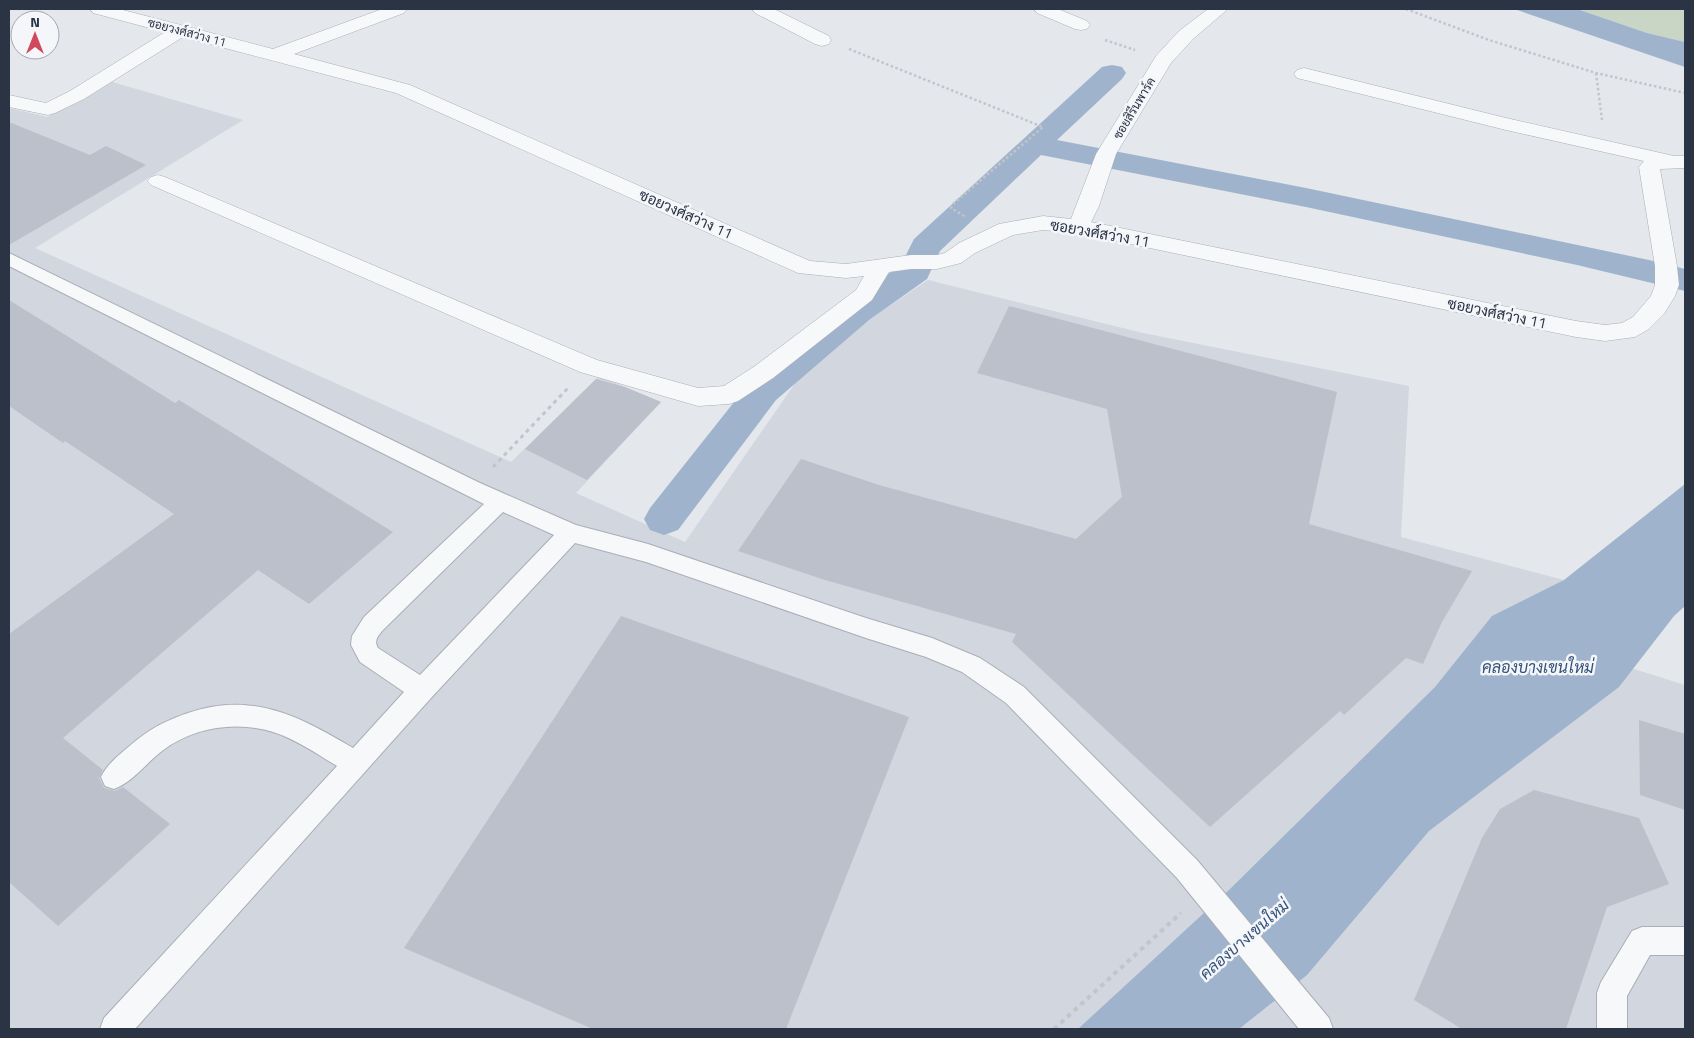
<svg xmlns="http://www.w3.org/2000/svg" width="1694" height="1038" viewBox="0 0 1694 1038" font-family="'Titillium Web',Sarabun,sans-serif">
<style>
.built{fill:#d2d6de}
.green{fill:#c9d6c5}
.water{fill:#9fb4cc}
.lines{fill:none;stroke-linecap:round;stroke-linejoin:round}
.canal{fill:#9fb4cc;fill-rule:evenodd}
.building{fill:#bbc0ca}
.service-casing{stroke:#a9aeb7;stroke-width:2}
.minor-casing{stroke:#a9aeb7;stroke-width:1}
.path-far2{stroke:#c2c5cb;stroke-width:2.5;stroke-dasharray:2.5 2.5;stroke-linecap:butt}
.path-far1{stroke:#c2c5cb;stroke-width:3;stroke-dasharray:4 4;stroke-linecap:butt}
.path{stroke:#c2c5cb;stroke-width:4;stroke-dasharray:4.5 4.5;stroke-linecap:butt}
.service{fill:#f7f8fa;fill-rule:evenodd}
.minor{fill:#f7f8fa;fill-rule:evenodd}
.labels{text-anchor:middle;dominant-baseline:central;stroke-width:5;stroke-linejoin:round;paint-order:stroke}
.far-street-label{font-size:12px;fill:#2b3445;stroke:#f4f6f9}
.street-label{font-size:15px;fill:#2b3445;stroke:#f4f6f9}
.water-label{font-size:16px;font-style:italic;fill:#34527a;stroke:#f4f6f9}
</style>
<rect width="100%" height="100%" fill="#e4e7ec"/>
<path class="built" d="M109,81L243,120L35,248L511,462L599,376L661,402L576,493L685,542L814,356L928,280L1143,333L1409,386L1401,537L1564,580L1634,669L1685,685V1029H9V108L47,117Z"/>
<path class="green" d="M1577,9H1685V42L1647,33Z"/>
<g class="water">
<path d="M1514,9H1577L1647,33L1685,42V67Z"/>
<path d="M1685,484V606L1674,616L1619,687L1429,831L1307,975L1239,1029H1078L1230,889L1435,687L1492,616L1564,580Z"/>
</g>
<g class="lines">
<path class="canal" d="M1112,65L1122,67L1126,73L1122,79L1057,140L1306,188L1649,260L1685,269V291L1577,265L1306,207L1041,155L940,251L927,279L869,320L776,400L678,530L664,535L650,530L644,519L650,508L750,382L845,304L901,265L914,239L1102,67Z"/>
</g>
<g class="building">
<path d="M9,122L90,155L106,146L146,165L9,245Z"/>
<path d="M9,300L175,403L179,400L393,532L309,604L258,570L63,738L103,770L99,778L104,788L115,791L123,787L170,824L58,926L9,882V634L174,514L65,441L63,443L9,406Z"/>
<path d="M1009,306L1337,392L1309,524L1472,571L1442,622L1423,664L1406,658L1344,715L1340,711L1210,827L1012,642L1016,634L825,580L738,551L801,459L879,485L1076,539L1122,497L1107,409L977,373Z"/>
<path d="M596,379L625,387L661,402L587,480L525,449Z"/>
<path d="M621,616L909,717L786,1029H593L404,948Z"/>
<path d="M1639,720L1685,734V810L1640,795Z"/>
<path d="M1534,790L1639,818L1669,884L1607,907L1566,1029H1462L1414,1000L1482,838L1500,809Z"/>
</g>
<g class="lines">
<defs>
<g id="service">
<path d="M9,253L480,483L576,525L648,544L866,618L932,638L980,658L1024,687L1197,860L1329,1018L1333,1029H1299L1177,878L1006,703L962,672L926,657L866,638L646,562L575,543L431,698L135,1029H100L104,1018L337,766C317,754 297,740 276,733C238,720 193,727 162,751C146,763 133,782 114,789L105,786L101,777C108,762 125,750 138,739C153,727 170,719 188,713C252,691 299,716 353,748L404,692L360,662L351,645L352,636L364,617L484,504L9,266ZM503,512L554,535L420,675L378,648C374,641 377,637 382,631Z"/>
<path d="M1642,927H1685V955H1650L1627,996V1029H1597V993L1601,982L1632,931Z"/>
</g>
<g id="minor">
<path d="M90,9H119L273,49L382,9H407L404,13L294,54L410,85L810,261L846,264L911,255H937L945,253L959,243L999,224L1043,216L1071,219L1096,154L1156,56L1179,31L1208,9H1228L1193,39L1171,63L1116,154L1099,206L1091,222L1576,321L1605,325L1622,323L1633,317L1651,296L1655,285V266L1639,167L1644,161L1506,130L1297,78L1294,74L1297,70L1304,68L1506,118L1674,156H1685V168L1660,169L1677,266L1679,285L1675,296L1664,314L1649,329L1635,337L1605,341L1576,337L1078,233L1043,230L1013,235L975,253L961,263L937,269H911L889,272L872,300L773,378L738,401L729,404L698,406L580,372L151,185L147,181L151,177L158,175L165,177L597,360L698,388L724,386L755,366L856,290L864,276L846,278L798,273L396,93L183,37L84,99L55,113L48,115L9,107V95L46,103L70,91L165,32L93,13Z"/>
<path d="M752,9H774L829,36L831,40L829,44L822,46L815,44L755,13Z"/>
<path d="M1034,9H1058L1087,21L1090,25L1087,29L1081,30L1075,29L1037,13Z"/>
</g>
</defs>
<use href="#service" class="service-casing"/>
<use href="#minor" class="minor-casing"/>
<g class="path-far2">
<path d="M1406,9L1489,40L1596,73L1685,93"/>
<path d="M1105,40L1135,50"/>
<path d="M849,49L1043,127L954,203L951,208L966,217"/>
<path d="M1596,73L1602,120"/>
</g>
<path class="path-far1" d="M493,467L568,388"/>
<path class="path" d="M1054,1029L1181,913"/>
<use href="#service" class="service"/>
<use href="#minor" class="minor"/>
</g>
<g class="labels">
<g class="far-street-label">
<text transform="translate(187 32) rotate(15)">ซอยวงศ์สว่าง 11</text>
<text transform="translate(1134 108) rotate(-59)">ซอยสิรีนพาร์ค</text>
</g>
<g class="street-label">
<text transform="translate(686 214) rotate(24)">ซอยวงศ์สว่าง 11</text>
<text transform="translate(1100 233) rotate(10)">ซอยวงศ์สว่าง 11</text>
<text transform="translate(1497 313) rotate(12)">ซอยวงศ์สว่าง 11</text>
</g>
<g class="water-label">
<text x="1538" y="667">คลองบางเขนใหม่</text>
<text transform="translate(1244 939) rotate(-41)">คลองบางเขนใหม่</text>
</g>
</g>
<rect width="1694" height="1038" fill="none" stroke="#2b3445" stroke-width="20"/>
<g transform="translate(35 35)"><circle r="24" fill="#f4f6f9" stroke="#a4a8b1"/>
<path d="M0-4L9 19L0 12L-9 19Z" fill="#d1495b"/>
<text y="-8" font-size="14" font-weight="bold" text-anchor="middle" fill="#2b3445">N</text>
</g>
</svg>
